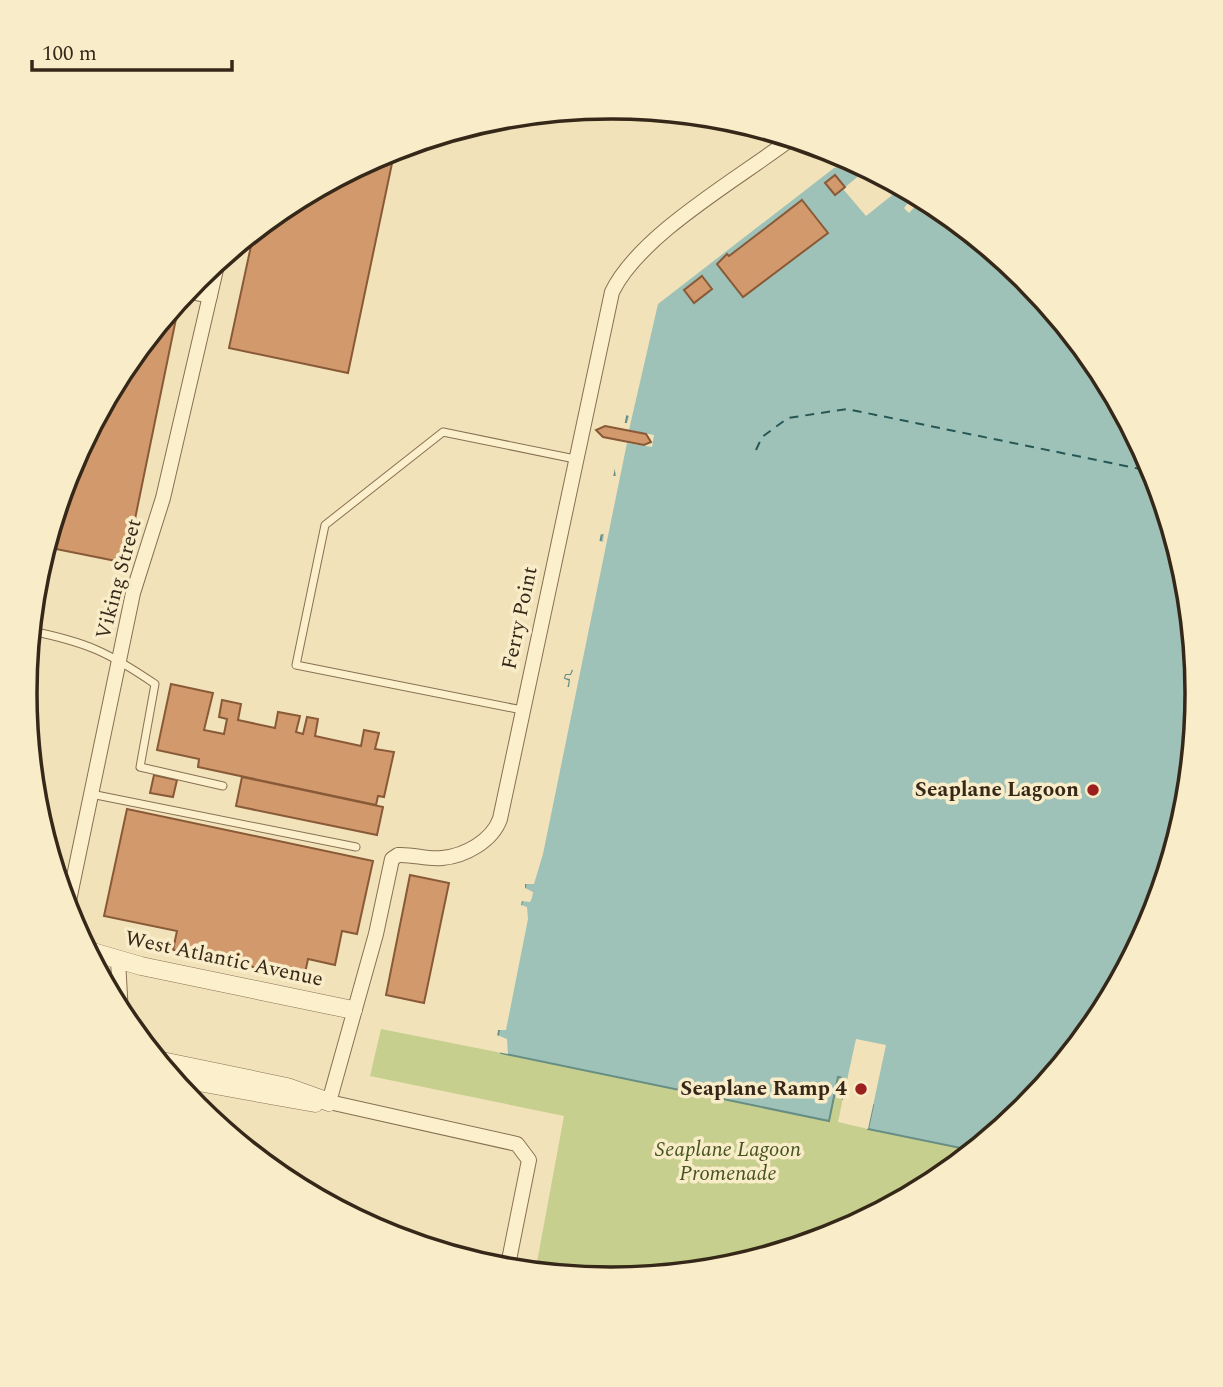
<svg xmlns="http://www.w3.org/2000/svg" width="1223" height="1387" viewBox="0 0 1223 1387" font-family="Spectral,serif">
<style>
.green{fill:#c6cf8d}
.water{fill:#9ec1b8;stroke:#668e85;stroke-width:2}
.pier{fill:#f1e2b9}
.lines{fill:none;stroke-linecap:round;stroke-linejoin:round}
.ferry{stroke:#275755;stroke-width:2;stroke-dasharray:9 7;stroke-linecap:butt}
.building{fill:#d2996c;stroke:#895a37;stroke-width:2}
.service-casing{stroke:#887153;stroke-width:9}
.minor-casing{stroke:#887153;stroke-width:16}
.tertiary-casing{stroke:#887153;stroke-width:19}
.service{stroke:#fcefcc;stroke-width:7}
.minor{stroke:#fcefcc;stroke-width:14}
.tertiary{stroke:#fcefcc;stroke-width:18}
.poi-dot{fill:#9c211e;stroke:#f8ecc9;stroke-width:2.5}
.labels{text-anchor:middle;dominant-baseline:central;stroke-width:7;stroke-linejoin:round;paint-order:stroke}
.street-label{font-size:21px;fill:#362819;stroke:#f8ecc9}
.poi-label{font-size:21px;font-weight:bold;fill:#362819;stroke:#f8ecc9;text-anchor:end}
.park-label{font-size:21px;font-style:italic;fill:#45541e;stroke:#f8ecc9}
.rim{fill:none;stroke:#362819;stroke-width:3.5}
</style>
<rect width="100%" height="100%" fill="#f1e2b9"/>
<path class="green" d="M381,1029L507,1054L849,1069L838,1122L868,1129L880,1073L946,1145L975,1151L937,1182L836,1236L726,1269L611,1280L535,1273L564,1116L370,1076Z"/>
<path class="water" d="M843,155L938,206L1027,279L1100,368L1154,469L1187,579L1198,694L1187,808L1154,919L1099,1020L1026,1109L975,1151L868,1129L873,1105L843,1099L847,1079L838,1077L829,1121L501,1053L497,1041L521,905L570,680L565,678L566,675H571L573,669L652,300Z"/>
<g class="pier">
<path d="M840,153L855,161L834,168L658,304L629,430L654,435L652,447L627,443L543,854L534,884H525V888L533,892L532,898L530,902L522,901L521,905L527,907L528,919L506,1030H498L497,1035L507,1039L508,1054L497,1052L494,1029L517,904L565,687H569L570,679L565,678L566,675H571L573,670L569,669L597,540L603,542L604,534L598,535L610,476H616L613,461L621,423H627L629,416L623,414L648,299Z"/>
<path d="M868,168L888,183L891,181L923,198L909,213L904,208L908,203L896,192L866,216L843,189Z"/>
<path d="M856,1039L886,1045L868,1129L865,1128L869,1108L842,1103Z"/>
</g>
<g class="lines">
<path class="ferry" d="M756,450L762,437L788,418L847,409L1155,472"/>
</g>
<g class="building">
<path d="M395,149L348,373L229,348L254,232L286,205Z"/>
<path d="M835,175L845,187L835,195L825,183Z"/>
<path d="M802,200L828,233L743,297L717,264L727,254L729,256Z"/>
<path d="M702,276L712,289L694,303L684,290Z"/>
<path d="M172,308L178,309L126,563L46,547L69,468L124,367Z"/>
<path d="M605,426L646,434L651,442L644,445L603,437L596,430Z"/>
<path d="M171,684L213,693L204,730L224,734L227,719L219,717L222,700L241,704L238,720L275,728L278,712L300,716L296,732L303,734L307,717L318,719L315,736L361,746L364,730L379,733L375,749L394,752L384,797L378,796L376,805L198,767L199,759L157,750Z"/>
<path d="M154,775L177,780L173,797L150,793Z"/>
<path d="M242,777L383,807L377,835L236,806Z"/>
<path d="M127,809L373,861L357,934L342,931L335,965L308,959L304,978L173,950L177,931L104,916Z"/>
<path d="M410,875L449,883L424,1003L386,995Z"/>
</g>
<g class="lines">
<defs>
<g id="service">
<path d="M31,631C86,642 108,652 155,684L140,767L223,786"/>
<path d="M522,710L296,665L325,525L443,432L575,459"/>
<path d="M91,794L356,847"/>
</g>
<g id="minor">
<path d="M186,291L210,296"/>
<path d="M67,910L133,593L163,498L218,261"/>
<path d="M118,960L121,1014"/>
<path d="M507,1270L529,1160L517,1144L329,1102L376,934L392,859L398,855C413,854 428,860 442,858C465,856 492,841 500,819L612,292C640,234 740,178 792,138"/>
</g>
<g id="tertiary">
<path d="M86,950L141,966L353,1010"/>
<path d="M157,1060L287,1087L329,1102"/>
<path d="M171,1077L315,1103"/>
</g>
</defs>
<use href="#service" class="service-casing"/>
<use href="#minor" class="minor-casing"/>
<use href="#tertiary" class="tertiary-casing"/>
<use href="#service" class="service"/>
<use href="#minor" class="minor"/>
<use href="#tertiary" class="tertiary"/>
</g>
<g class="poi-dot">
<circle cx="1093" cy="790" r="7"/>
<circle cx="861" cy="1089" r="7"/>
</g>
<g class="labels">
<g class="street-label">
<text transform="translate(119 579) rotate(-75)">Viking Street</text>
<text transform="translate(520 618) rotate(-78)">Ferry Point</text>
<text transform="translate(224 959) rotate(12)">West Atlantic Avenue</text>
</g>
<g class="poi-label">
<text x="1079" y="790">Seaplane Lagoon</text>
<text x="847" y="1089">Seaplane Ramp 4</text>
</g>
<g class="park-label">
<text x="728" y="1150">Seaplane Lagoon<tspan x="728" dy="24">Promenade</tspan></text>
</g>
</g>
<path d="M0 0H1223V1387H0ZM37 693a574 574 0 1 1 1148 0a574 574 0 1 1-1148 0Z" fill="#f8ecc9" fill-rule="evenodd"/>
<path class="rim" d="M37 693a574 574 0 1 1 1148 0a574 574 0 1 1-1148 0Z"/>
<path d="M32 60v10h200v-10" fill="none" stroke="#362819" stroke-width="3.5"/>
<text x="42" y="60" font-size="21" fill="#362819" stroke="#f8ecc9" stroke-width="5" paint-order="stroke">100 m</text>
</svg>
